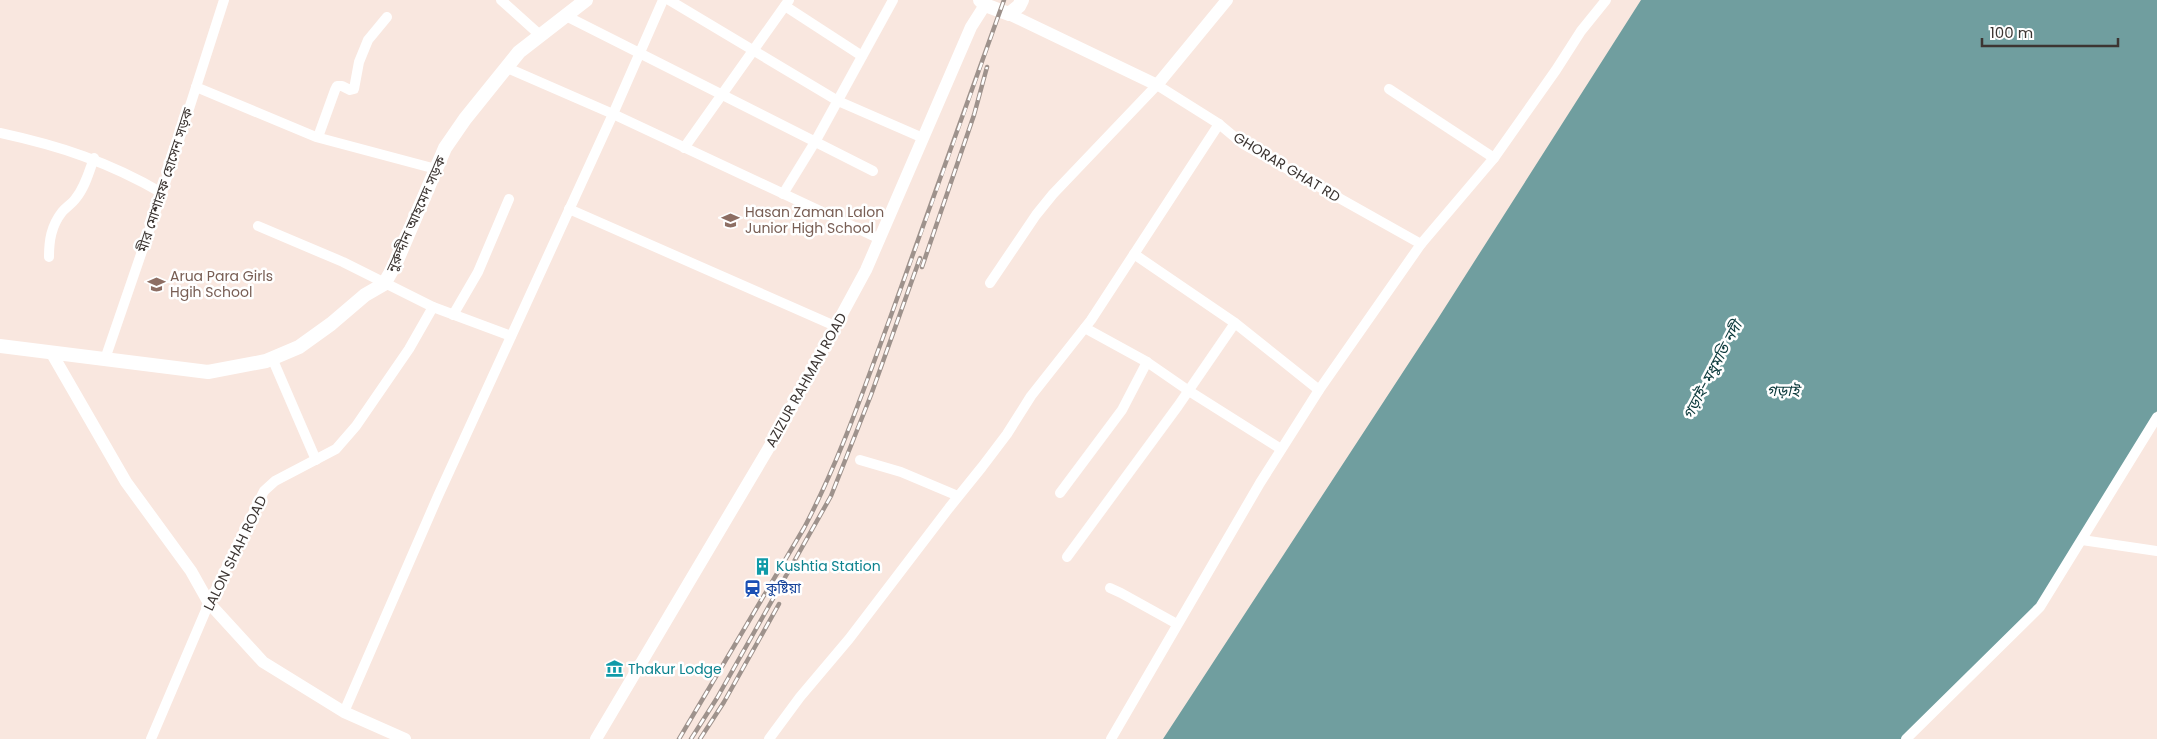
<svg xmlns="http://www.w3.org/2000/svg" width="2157" height="739" viewBox="0 0 2157 739" font-family="Poppins,'Noto Sans Bengali',sans-serif">
<style>
.water{fill:#709e9f}
.lines{fill:none;stroke-linecap:round;stroke-linejoin:round}
.minor{stroke:#fff;stroke-width:10}
.tertiary{stroke:#fff;stroke-width:12}
.secondary{stroke:#fff;stroke-width:14}
.rail-casing{stroke:#9e928c;stroke-width:4.5}
.rail{stroke:#fff;stroke-width:2.5;stroke-dasharray:8;stroke-linecap:butt}
.labels{text-anchor:middle;dominant-baseline:central;stroke-width:5;stroke-linejoin:round;paint-order:stroke}
.street-label{font-size:14px;fill:#3c3532;stroke:#fff}
.education-label{font-size:14px;fill:#785e54;stroke:#fff;text-anchor:start}
.culture-label{font-size:14px;fill:#0d838f;stroke:#fff;text-anchor:start}
.transit-label{font-size:14px;fill:#164399;stroke:#fff;text-anchor:start}
.water-label{font-size:15px;font-style:italic;fill:#0a383a;stroke:#fff}
</style>
<rect width="100%" height="100%" fill="#f9e7df"/>
<path class="water" d="M1641,0H2157V411L2038,606L1902,739H1163L1437,320Z"/>
<g class="lines">
<g class="minor">
<path d="M501,0L541,36"/>
<path d="M669,0L838,101L923,138"/>
<path d="M785,6L862,56"/>
<path d="M566,16L873,171"/>
<path d="M505,67L613,114L880,239"/>
<path d="M196,87L316,137L436,169"/>
<path d="M1389,89L1494,158"/>
<path d="M0,133C60,146 109,162 162,193"/>
<path d="M318,137L335,90L337,86H342L350,90L354,89L359,62L368,40L387,17"/>
<path d="M684,148L789,0"/>
<path d="M783,194L815,142L893,0"/>
<path d="M569,209L835,326"/>
<path d="M258,226L343,262L433,307L511,336"/>
<path d="M1134,254L1235,323L1319,390"/>
<path d="M49,257C49,241 51,226 62,212C66,207 72,204 76,198C85,187 89,172 94,158"/>
<path d="M990,283L1036,215L1053,194L1157,85L1219,124L1243,144L1421,244"/>
<path d="M453,315L478,272L509,199"/>
<path d="M1085,328L1147,362L1189,391L1281,449"/>
<path d="M272,358L316,460"/>
<path d="M105,359L162,193L224,0"/>
<path d="M860,460L901,472L958,496"/>
<path d="M1060,493L1122,410L1147,362"/>
<path d="M2082,540L2157,551"/>
<path d="M1067,557L1178,406L1235,323"/>
<path d="M1110,588L1121,593L1177,624"/>
<path d="M344,712L438,496L613,114L663,0"/>
<path d="M151,739L209,603L264,491L275,481L336,449L356,426L409,349L433,307"/>
<path d="M769,739L800,697L849,639L949,508L982,467L1007,434L1031,396L1091,320L1219,124"/>
<path d="M1111,739L1260,483L1319,390L1421,244L1494,158L1556,70L1581,31L1606,0"/>
<path d="M1906,739L2040,607L2157,417"/>
</g>
<g class="tertiary">
<path d="M1009,14L1157,85L1227,0"/>
<path d="M51,352L126,482L191,571L209,603L263,662L344,712L405,739"/>
<path d="M596,739L777,434L866,270L971,27L985,5"/>
</g>
<g class="secondary">
<path d="M980,0L985,5L1009,14L1019,6L1022,0"/>
<path d="M0,346L208,372L266,361L299,347L331,324L365,295L384,284L395,265L445,148L465,119L519,52L586,0"/>
</g>
<defs>
<g id="rail">
<path d="M922,267L974,115L987,67"/>
<path d="M679,739L804,528C839,462 863,391 889,321C928,215 966,108 1004,0"/>
<path d="M691,739L717,698L831,496L871,395L920,258"/>
<path d="M700,739L724,702L779,604"/>
</g>
</defs>
<use href="#rail" class="rail-casing"/>
<use href="#rail" class="rail"/>
</g>
<defs>
<symbol id="school-bare" viewBox="-9 -9 18 18"><path d="M0-5L7-2L0 1L-7-2ZM-4 1L0 2.5L4 1V4Q0 6-4 4Z" fill="#8d6e63" stroke="#fff" stroke-width="2.5" paint-order="stroke"/></symbol>
<symbol id="building-bare" viewBox="-9 -9 18 18"><path d="M-4-6H4V6H1V3H-1V6H-4ZM-2.5-4.3h1.7v1.8h-1.7ZM.8-4.3h1.7v1.8H.8ZM-2.5-1h1.7V.8h-1.7ZM.8-1h1.7V.8H.8Z" fill="#0f9aa8" stroke="#fff" stroke-width="2.5" paint-order="stroke"/></symbol>
<symbol id="station-bare" viewBox="-9 -9 18 18"><path d="M-3-6H3Q5-6 5-4V2Q5 4 3 4L4.5 6H3L1.5 4h-3L-3 6H-4.5L-3 4Q-5 4-5 2V-4Q-5-6-3-6ZM-3.5-4v3h7v-3ZM-3.5 1v1.5H-2V1ZM2 1v1.5H3.5V1Z" fill="#1a4fb4" stroke="#fff" stroke-width="2.5" paint-order="stroke"/></symbol>
<symbol id="museum-bare" viewBox="-9 -9 18 18"><path d="M0-6L6-3V-2H-6V-3ZM-5-1h2V3h-2ZM-1-1h2V3h-2ZM3-1h2V3H3ZM-6 4H6V6H-6Z" fill="#0f9aa8" stroke="#fff" stroke-width="2.5" paint-order="stroke"/></symbol>
</defs>
<g fill-rule="evenodd">
<use href="#school-bare" x="718" y="208" width="25" height="25"/>
<use href="#school-bare" x="144" y="272" width="25" height="25"/>
<use href="#building-bare" x="750" y="554" width="25" height="25"/>
<use href="#station-bare" x="740" y="576" width="25" height="25"/>
<use href="#museum-bare" x="602" y="656" width="25" height="25"/>
</g>
<g class="labels">
<g class="street-label">
<text transform="translate(1287 167) rotate(31)">GHORAR GHAT RD</text>
<text transform="translate(165 180) rotate(-72)">মীর মোশারফ হোসেন সড়ক</text>
<text transform="translate(416 214) rotate(-66)">নুরুদ্দীন আহমেদ সড়ক</text>
<text transform="translate(806 380) rotate(-61)">AZIZUR RAHMAN ROAD</text>
<text transform="translate(235 553) rotate(-64)">LALON SHAH ROAD</text>
</g>
<g class="education-label">
<text x="745" y="212">Hasan Zaman Lalon<tspan x="745" dy="16">Junior High School</tspan></text>
<text x="170" y="276">Arua Para Girls<tspan x="170" dy="16">Hgih School</tspan></text>
</g>
<g class="culture-label">
<text x="776" y="566">Kushtia Station</text>
<text x="628" y="669">Thakur Lodge</text>
</g>
<g class="transit-label">
<text x="766" y="588">কুষ্টিয়া</text>
</g>
<g class="water-label">
<text transform="translate(1712 370) rotate(-62)">গড়াই-মধুমতি নদী</text>
<text x="1783" y="390">গড়াই</text>
</g>
</g>
<path d="M1982 38v8h136v-8" fill="none" stroke="#3c3532" stroke-width="2.5"/>
<text x="1990" y="38" font-size="15" fill="#3c3532" stroke="#ffffff" stroke-width="4" paint-order="stroke">100 m</text>
</svg>
